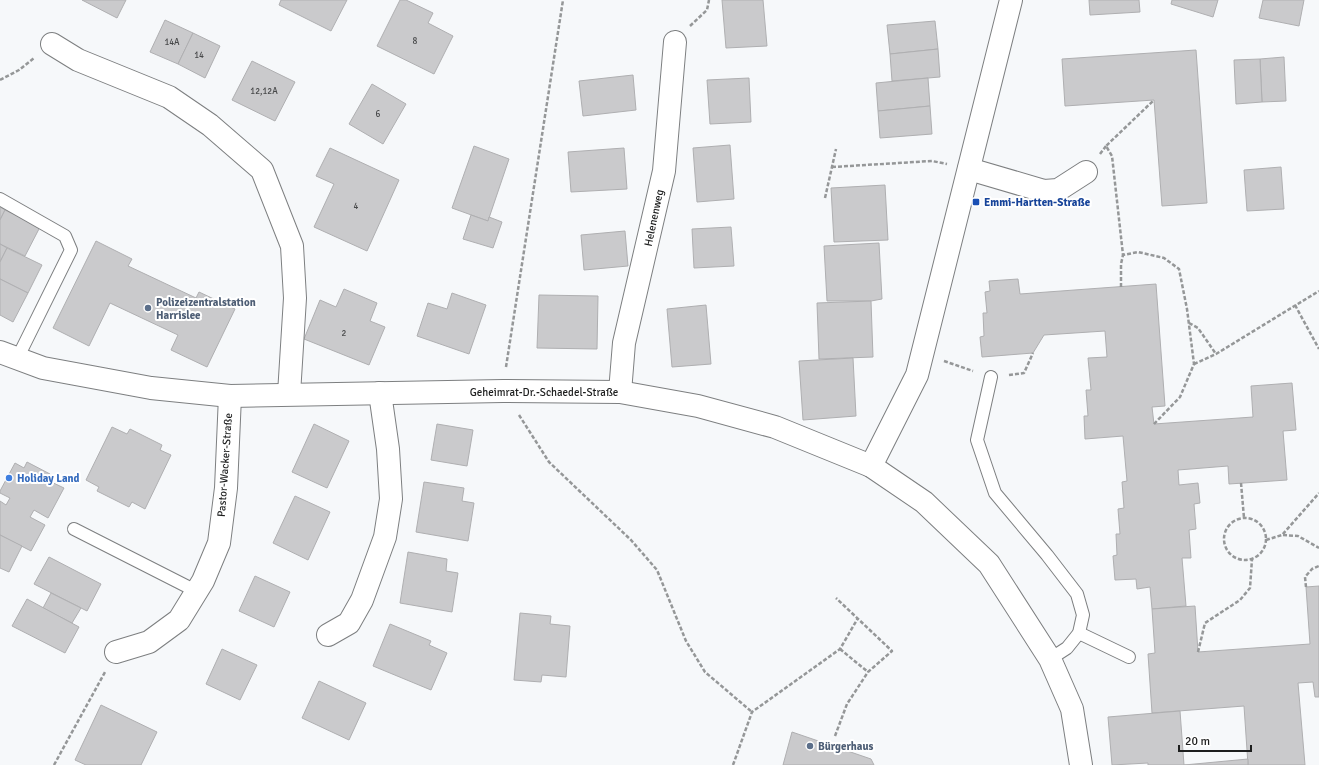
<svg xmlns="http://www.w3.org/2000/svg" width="1319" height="765" viewBox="0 0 1319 765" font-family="Signika,sans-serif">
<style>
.building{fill:#cacacc;stroke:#afafb1}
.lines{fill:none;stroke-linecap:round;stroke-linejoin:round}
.service-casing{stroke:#7d7f80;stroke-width:14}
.minor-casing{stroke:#7d7f80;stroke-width:24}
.path{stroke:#959798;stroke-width:2.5;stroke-dasharray:4 2;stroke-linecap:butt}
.service{stroke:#fff;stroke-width:12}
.minor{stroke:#fff;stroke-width:22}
.transit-dot{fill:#1a4fb4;stroke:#fff;stroke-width:1.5}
.service-dot{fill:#5c6f8a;stroke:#fff;stroke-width:1.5}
.shop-dot{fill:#3f7fe0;stroke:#fff;stroke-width:1.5}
.labels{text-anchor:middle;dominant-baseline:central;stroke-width:4;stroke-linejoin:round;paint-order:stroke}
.number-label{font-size:9px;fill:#48494a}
.transit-label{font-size:11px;font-weight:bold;fill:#164399;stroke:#fff;text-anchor:start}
.street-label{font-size:11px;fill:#1d1e1e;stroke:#fff}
.service-label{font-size:11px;font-weight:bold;fill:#4e5e75;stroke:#fff;text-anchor:start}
.shop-label{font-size:11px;font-weight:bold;fill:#366cbe;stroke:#fff;text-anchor:start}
</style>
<rect width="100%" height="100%" fill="#f6f8fa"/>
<g class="building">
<path d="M82,0H126L117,18Z"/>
<path d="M281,0H347L331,31L279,5Z"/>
<path d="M400,0H406L433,13L428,23L453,36L434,74L377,46Z"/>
<path d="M722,0H763L767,46L726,48Z"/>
<path d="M1089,0H1139L1140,12L1090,15Z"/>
<path d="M1172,0H1218L1213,17L1171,4Z"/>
<path d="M1263,0H1304L1299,26L1259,18Z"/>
<path d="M165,20L193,33L178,64L150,52Z"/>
<path d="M935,21L938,49L890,54L887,25Z"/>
<path d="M193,33L220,46L205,78L178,64Z"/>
<path d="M938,49L940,77L892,81L890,54Z"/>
<path d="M1196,50L1207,203L1162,206L1154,100L1065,106L1062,59Z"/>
<path d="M1284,57L1286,101L1262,102L1260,59Z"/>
<path d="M1260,59L1262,102L1236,104L1234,60Z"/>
<path d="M252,61L295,82L275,121L232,100Z"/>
<path d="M633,75L636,110L583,116L579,81Z"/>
<path d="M749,78L751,122L710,124L707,80Z"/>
<path d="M928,78L930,106L878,111L876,83Z"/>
<path d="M372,84L406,104L383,144L349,124Z"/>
<path d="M930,106L932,134L880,138L878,111Z"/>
<path d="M730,145L734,199L697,202L693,148Z"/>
<path d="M474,146L509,159L488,221L452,208Z"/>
<path d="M330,148L399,180L367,251L314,227L334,184L316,176Z"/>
<path d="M624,148L627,189L571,192L568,152Z"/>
<path d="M1281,167L1284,209L1247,211L1244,170Z"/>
<path d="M885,185L888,240L834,242L831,188Z"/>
<path d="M0,207L5,210L0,220Z"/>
<path d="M5,210L40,227L25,256L0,244V220Z"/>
<path d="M471,215L488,221L489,217L502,222L493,248L463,239Z"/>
<path d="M731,227L734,266L694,268L692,229Z"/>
<path d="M625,231L628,266L584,270L581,235Z"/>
<path d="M96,241L132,259L128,266L196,298L199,292L235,309L207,367L171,350L178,335L110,303L89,346L53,328Z"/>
<path d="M879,243L882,299L871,301H827L824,246Z"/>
<path d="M0,244L7,248L0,262Z"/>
<path d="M7,248L42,265L28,293L0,279V262Z"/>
<path d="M0,279L28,293L13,322L0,315Z"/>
<path d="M1018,279L1020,294L1156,284L1165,406L1152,407L1154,424L1253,417L1251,386L1292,383L1296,430L1283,431L1287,480L1229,484L1228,466L1178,470L1179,485L1198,483L1200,503L1194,504L1196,529L1189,530L1191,558H1182L1186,606L1152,609L1150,587L1137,589L1136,579L1115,580L1113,556L1117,555L1116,534H1120L1118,509L1124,508L1122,482L1127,481L1123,436L1085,439L1084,416H1088L1086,390H1091L1088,358L1107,357L1105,331L1044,335L1033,353L982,357L980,337L984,336L983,313H987L985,292L990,291L989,281Z"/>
<path d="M344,289L377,303L370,321L385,327L369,365L304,339L320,300L336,307Z"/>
<path d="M452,293L486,305L469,354L417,336L428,303L447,309Z"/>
<path d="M539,295L598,296L597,349L537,348Z"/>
<path d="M871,301L873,357L819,359L817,303Z"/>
<path d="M706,305L711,364L672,367L667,309Z"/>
<path d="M853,358L856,416L803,420L799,361Z"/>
<path d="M314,424L349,441L327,488L292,472Z"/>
<path d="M437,424L473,430L467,466L431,460Z"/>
<path d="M112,427L127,434L130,429L162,445L160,450L171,455L145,509L132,502L129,507L97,491L99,487L86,480Z"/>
<path d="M27,462L50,474L47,480L64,488L48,518L34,510L30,517L45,525L31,551L0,535V501L6,505L10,498L0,493V491L15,463L24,468Z"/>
<path d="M424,482L464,488L462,501L474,503L468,541L416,532Z"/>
<path d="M295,496L330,512L308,560L273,543Z"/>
<path d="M0,535L22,546L9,572L0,568Z"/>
<path d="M408,552L447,559L446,571L458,573L452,612L400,603Z"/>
<path d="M49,557L101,584L87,611L34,584Z"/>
<path d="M255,576L290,592L274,627L239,611Z"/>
<path d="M1319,586V697H1315L1313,682L1298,683L1305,765H1248L1244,706L1152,713L1148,654L1155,653L1152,609L1195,606L1198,652L1310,644L1306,587Z"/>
<path d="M51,593L81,608L72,623L43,608Z"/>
<path d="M27,599L79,627L65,653L12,626Z"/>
<path d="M520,613L551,616L550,624L570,626L566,677L542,675L541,682L514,680Z"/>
<path d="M390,624L431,641L429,645L447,653L431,690L373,666Z"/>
<path d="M222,649L257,665L240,700L206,684Z"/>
<path d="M319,681L366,703L349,740L302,718Z"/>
<path d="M101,705L157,732L141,765H86L75,760Z"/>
<path d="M1180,711L1184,765L1248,759V765H1148V763L1112,765L1108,717Z"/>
<path d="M792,732L871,759L874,765H783Z"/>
</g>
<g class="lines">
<defs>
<g id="service">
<path d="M0,199L65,236L71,250L17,359"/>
<path d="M991,377L977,440L995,493L1047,555L1077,594L1083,615L1079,633L1067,648L1050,659"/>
<path d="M74,529L196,591"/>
<path d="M1079,633L1129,657"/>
</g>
<g id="minor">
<path d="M52,44L78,60L169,97L210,125L262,170L292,246L295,298L289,394"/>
<path d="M969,169L1044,191L1058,190L1086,172"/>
<path d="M0,352L43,368L151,388L230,396L503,391L620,392L698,406L775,427L871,466L924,502L989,564L1050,659L1072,709L1081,765"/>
<path d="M620,392L624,343L664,171L675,42"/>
<path d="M871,466L917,375L1011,0"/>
<path d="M328,635L349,623L362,600L385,537L391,499L388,449L380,393"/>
<path d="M116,652L149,642L179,620L203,581L219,543L226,488L230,396"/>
</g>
</defs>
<use href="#service" class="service-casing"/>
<use href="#minor" class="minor-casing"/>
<g class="path">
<path d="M690,26L707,10L709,0"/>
<path d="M0,80L19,70L34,58"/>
<path d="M1100,154L1106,146"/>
<path d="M832,167L932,161L947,164"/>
<path d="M825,198L836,149"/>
<path d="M1121,287V264L1123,255"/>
<path d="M1295,305L1319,349"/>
<path d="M1189,323L1198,328L1216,354"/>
<path d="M944,361L973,371"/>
<path d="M1194,364L1216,354L1319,291"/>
<path d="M506,367L563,0"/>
<path d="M1009,375L1024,373L1033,353"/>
<path d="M519,415L549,462L631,540L657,570L686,641L705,672L752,712"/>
<path d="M1154,424L1180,397L1194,364L1187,309L1179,269L1164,258L1138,252L1123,255L1112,156L1106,146L1154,100"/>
<path d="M1241,483L1244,518"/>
<circle cx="1245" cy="539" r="21"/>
<path d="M1283,535L1298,536L1319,548"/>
<path d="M1266,540L1282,535L1319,493"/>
<path d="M1306,587L1305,577L1312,569L1319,566"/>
<path d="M840,649L868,672"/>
<path d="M1198,652L1205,623L1240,600L1250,588L1252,559"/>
<path d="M835,736L847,704L868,672L892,651L836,598"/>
<path d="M54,765L105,672"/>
<path d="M733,765L752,712L840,649L858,618"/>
</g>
<use href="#service" class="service"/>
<use href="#minor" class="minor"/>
</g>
<rect class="transit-dot" x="972" y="198" width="8" height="8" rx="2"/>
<g class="service-dot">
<circle cx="148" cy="308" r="4"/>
<circle cx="810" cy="746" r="4"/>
</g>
<circle class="shop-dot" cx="9" cy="478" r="4"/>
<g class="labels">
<g class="number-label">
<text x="415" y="41">8</text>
<text x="172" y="42">14A</text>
<text x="199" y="55">14</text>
<text x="264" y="91">12,12A</text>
<text x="378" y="114">6</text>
<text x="356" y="206">4</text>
<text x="344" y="333">2</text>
</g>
<g class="transit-label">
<text x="984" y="202">Emmi-Hartten-Straße</text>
</g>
<g class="street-label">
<text transform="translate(654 218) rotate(-78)">Helenenweg</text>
<text x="544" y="392">Geheimrat-Dr.-Schaedel-Straße</text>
<text transform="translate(225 465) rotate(-86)">Pastor-Wacker-Straße</text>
</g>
<g class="service-label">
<text x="156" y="302">Polizeizentralstation<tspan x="156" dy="13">Harrislee</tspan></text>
<text x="818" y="746">Bürgerhaus</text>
</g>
<g class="shop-label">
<text x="17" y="478">Holiday Land</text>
</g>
</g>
<path d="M1179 745v6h72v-6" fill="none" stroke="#1d1e1e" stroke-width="2"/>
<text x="1185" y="745" font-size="12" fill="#1d1e1e" stroke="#ffffff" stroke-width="3" paint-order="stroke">20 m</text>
</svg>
